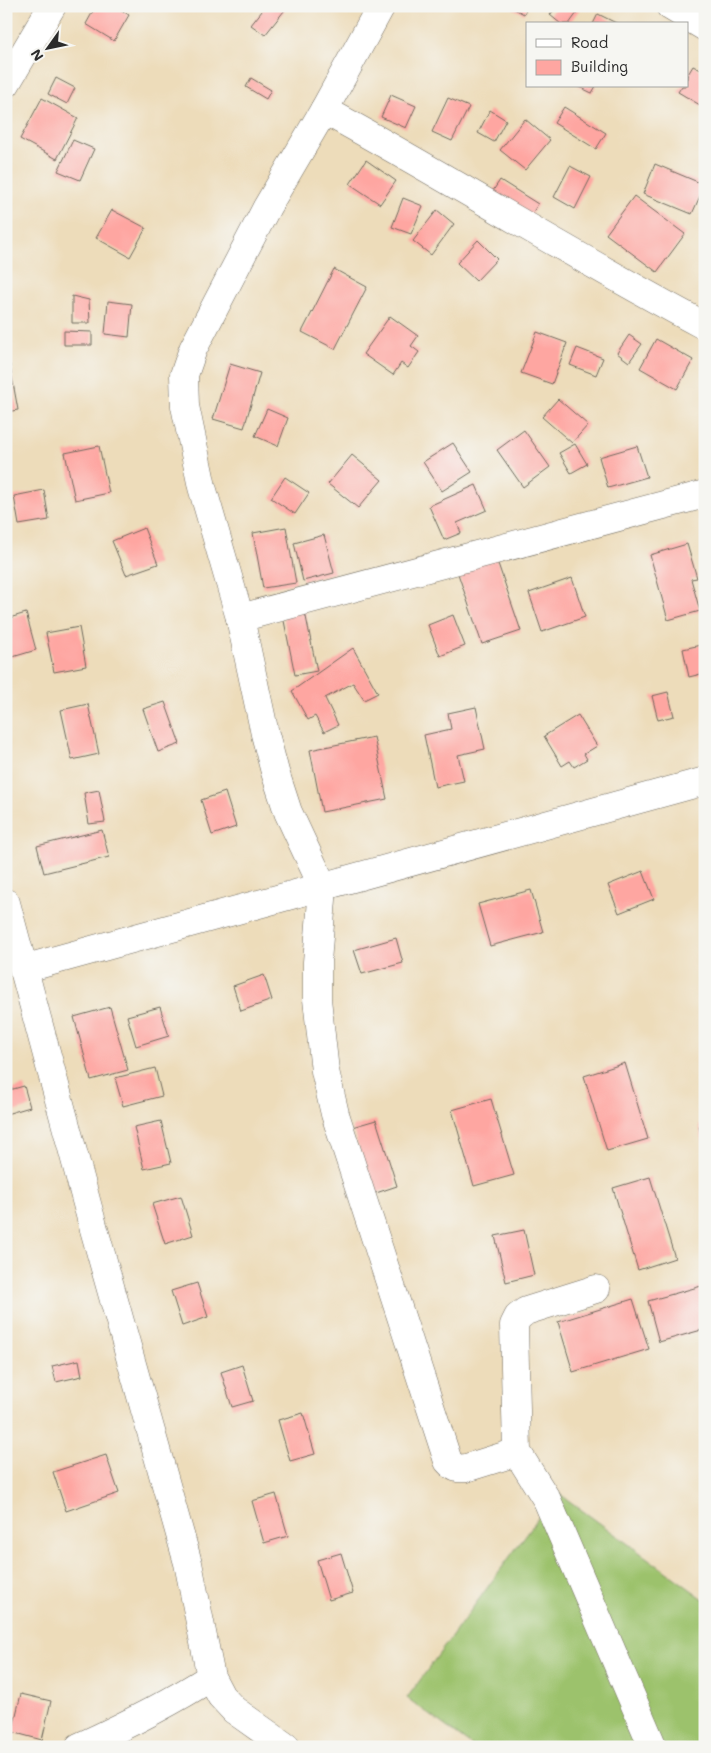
<svg xmlns="http://www.w3.org/2000/svg" width="711" height="1753" viewBox="0 0 711 1753" font-family="Mali,sans-serif">
<style>
.garden{fill:#9cc26c;stroke:#64764c}
.building{fill:#fea6a1}
.lines{fill:none;stroke-linecap:round;stroke-linejoin:round}
.minor-casing{stroke:#6f695d;stroke-width:29}
.minor{stroke:#fff;stroke-width:28}
</style>
<rect width="100%" height="100%" fill="#f6f6f2"/>
<filter id="ink" filterUnits="userSpaceOnUse"><feTurbulence type="fractalNoise" baseFrequency=".02" numOctaves="2"/><feDisplacementMap in="SourceGraphic" scale="10" xChannelSelector="R" yChannelSelector="G"/><feConvolveMatrix kernelMatrix="1 2 1 2 8 2 1 2 1" color-interpolation-filters="sRGB"/></filter>
<filter id="wash" filterUnits="userSpaceOnUse"><feTurbulence type="fractalNoise" baseFrequency=".0096" numOctaves="4" result="noise"/><feDisplacementMap in="SourceGraphic" scale="20" xChannelSelector="R" yChannelSelector="G"/><feGaussianBlur stdDeviation="1.12" result="paint"/><feColorMatrix in="noise" values="0 0 0 0 0 0 0 0 0 0 0 0 0 0 0 0 0 1.4 0 .05"/><feComposite in="paint" operator="in"/></filter>
<g filter="url(#wash)">
<rect width="100%" height="100%" fill="#eddcba"/>
<path class="garden" d="M557,1492L705,1600V1747H474L407,1698Z"/>
<g id="blocks">
<g class="building">
<path d="M96,6H115L129,15L114,41L86,24Z"/>
<path d="M266,6H288L265,35L251,25Z"/>
<path d="M509,6H528L524,14Z"/>
<path d="M557,6H582L569,24H561L550,15Z"/>
<path d="M598,14L618,24H593Z"/>
<path d="M693,66L705,72V108L678,92L682,86H687V76Z"/>
<path d="M56,78L75,88L67,104L48,94Z"/>
<path d="M251,78L271,90L266,99L246,87Z"/>
<path d="M577,86H596L592,93Z"/>
<path d="M391,95L416,106L406,128L381,117Z"/>
<path d="M42,98L78,118L57,159L20,139Z"/>
<path d="M448,98L469,107L452,141L432,132Z"/>
<path d="M564,107L606,133L596,149L554,123Z"/>
<path d="M490,110L506,120L494,142L478,133Z"/>
<path d="M525,119L550,140L525,170L500,150Z"/>
<path d="M73,140L94,149L80,180L58,171Z"/>
<path d="M366,160L396,181L380,204L350,184Z"/>
<path d="M655,164L705,185L692,214L643,194Z"/>
<path d="M570,166L591,177L575,209L554,197Z"/>
<path d="M500,180L538,204L527,222L489,197Z"/>
<path d="M634,196L685,234L657,272L606,234Z"/>
<path d="M403,198L423,206L411,234L392,227Z"/>
<path d="M112,210L146,228L130,257L96,238Z"/>
<path d="M437,210L454,224L431,255L413,241Z"/>
<path d="M478,240L497,259L476,281L457,263Z"/>
<path d="M334,269L367,287L335,349L302,332Z"/>
<path d="M72,296L89,300L90,323H72Z"/>
<path d="M108,301L132,304L129,337L105,334Z"/>
<path d="M390,316L418,336L411,346L419,352L408,368L401,363L393,375L363,354Z"/>
<path d="M64,331L92,332V345H64Z"/>
<path d="M537,332L567,343L552,384L521,373Z"/>
<path d="M629,335L642,344L629,362L617,353Z"/>
<path d="M656,339L693,360L677,389L640,368Z"/>
<path d="M577,348L603,358L596,375L570,365Z"/>
<path d="M6,361H9L18,410L6,412Z"/>
<path d="M230,364L260,373L244,428L213,419Z"/>
<path d="M558,399L588,425L572,443L542,417Z"/>
<path d="M267,409L288,418L278,446L255,436Z"/>
<path d="M524,430L550,467L523,487L497,450Z"/>
<path d="M453,443L472,472L442,491L423,462Z"/>
<path d="M575,444L587,464L571,473L559,453Z"/>
<path d="M99,446L109,493L75,500L65,453Z"/>
<path d="M637,446L647,477L608,488L599,457Z"/>
<path d="M352,455L382,480L358,508L328,484Z"/>
<path d="M285,477L309,493L295,514L271,498Z"/>
<path d="M476,485L487,510L457,523L461,533L444,540L429,506Z"/>
<path d="M44,490L49,520L19,525L14,496Z"/>
<path d="M286,527L296,583L263,588L253,533Z"/>
<path d="M144,528L158,564L126,575L112,541Z"/>
<path d="M324,535L334,573L303,581L294,543Z"/>
<path d="M687,544L697,578L691,579L700,611L668,620L650,555Z"/>
<path d="M492,546L521,631L482,644L453,559Z"/>
<path d="M572,578L585,617L542,632L529,593Z"/>
<path d="M304,607L317,671L295,675L282,611Z"/>
<path d="M26,613L36,650L6,659V619Z"/>
<path d="M453,615L465,646L440,656L428,625Z"/>
<path d="M79,627L86,666L54,672L46,633Z"/>
<path d="M705,644V673L689,677L683,649Z"/>
<path d="M353,648L378,693L364,700L353,683L325,698L338,725L324,732L315,716L308,720L292,691Z"/>
<path d="M668,692L674,716L658,720L652,696Z"/>
<path d="M165,702L180,744L158,752L143,709Z"/>
<path d="M88,704L99,754L72,760L61,710Z"/>
<path d="M476,707L485,749L458,755L464,781L435,787L424,735L451,729L448,713Z"/>
<path d="M578,715L597,746L584,754L587,759L574,767L570,761L562,766L544,736Z"/>
<path d="M374,737L387,799L322,812L310,750Z"/>
<path d="M99,790L105,822L89,824L84,793Z"/>
<path d="M225,792L236,827L212,835L201,800Z"/>
<path d="M102,830L109,857L44,873L37,846Z"/>
<path d="M643,871L654,899L619,913L608,885Z"/>
<path d="M531,890L543,932L490,946L478,904Z"/>
<path d="M396,938L403,963L362,974L354,950Z"/>
<path d="M264,975L272,1000L241,1011L233,986Z"/>
<path d="M110,1007L128,1070L91,1080L74,1017Z"/>
<path d="M160,1007L169,1036L136,1046L127,1016Z"/>
<path d="M625,1063L648,1139L607,1151L584,1076Z"/>
<path d="M155,1068L162,1096L123,1106L115,1078Z"/>
<path d="M24,1086L30,1107L6,1114V1091Z"/>
<path d="M491,1099L514,1175L474,1186L452,1110Z"/>
<path d="M376,1120L397,1186L373,1194L352,1127Z"/>
<path d="M161,1121L171,1163L144,1169L134,1127Z"/>
<path d="M705,1124V1146H704L699,1126Z"/>
<path d="M650,1177L675,1258L638,1270L613,1188Z"/>
<path d="M181,1196L193,1235L165,1244L152,1204Z"/>
<path d="M524,1230L534,1275L506,1282L495,1236Z"/>
<path d="M197,1283L208,1317L182,1326L171,1291Z"/>
<path d="M705,1285V1329L659,1342L648,1301Z"/>
<path d="M633,1299L649,1349L573,1372L558,1322Z"/>
<path d="M79,1360L82,1376L56,1382L52,1366Z"/>
<path d="M242,1365L253,1401L232,1407L221,1372Z"/>
<path d="M303,1413L315,1454L290,1461L278,1420Z"/>
<path d="M106,1455L119,1493L66,1511L53,1472Z"/>
<path d="M276,1494L288,1536L264,1543L252,1501Z"/>
<path d="M341,1553L353,1593L329,1600L317,1560Z"/>
<path d="M21,1694L51,1701L42,1740L12,1732Z"/>
</g>
</g>
</g>
<g filter="url(#ink)">
<use href="#blocks" fill-opacity="0" stroke="#6f695d" stroke-width="1"/>
<g class="lines">
<defs>
<g id="minor">
<path d="M381,6L324,110L267,207L193,349L184,375L185,406L202,487L240,618L265,734L275,772L288,812L323,887L317,962V999L325,1071L335,1114L448,1461C454,1468 458,1469 466,1468L517,1452"/>
<path d="M670,6L705,27"/>
<path d="M6,84L52,6"/>
<path d="M324,110C452,180 576,258 705,326"/>
<path d="M240,618L705,494"/>
<path d="M6,903L90,1215L188,1563L211,1677L221,1696L234,1710L286,1747"/>
<path d="M23,969L705,781"/>
<path d="M596,1289L526,1311L518,1317L514,1325L517,1452L547,1500L653,1747"/>
<path d="M79,1747C125,1726 169,1704 211,1677"/>
</g>
</defs>
<use href="#minor" class="minor-casing"/>
<use href="#minor" class="minor"/>
</g>
</g>
<rect width="711" height="1753" fill="none" stroke="#f6f6f2" stroke-width="25"/>
<rect x="526" y="22" width="162" height="65" fill="#f6f6f2" stroke="#a5a5a2"/>
<rect x="536" y="39" width="25" height="8" fill="#ffffff" stroke="#a5a5a2"/>
<text x="571" y="48" font-size="15" fill="#2b2b2b">Road</text>
<rect x="536" y="60" width="25" height="15" fill="#fea6a1" stroke="#a5a5a2"/>
<text x="571" y="72" font-size="15" fill="#2b2b2b">Building</text>
<g transform="translate(48 48) rotate(237)" stroke="#f6f6f2" stroke-width="4" paint-order="stroke">
<path d="M0-4L9 19L0 12L-9 19Z" fill="#2b2b2b"/>
<text y="-8" font-size="14" font-weight="bold" text-anchor="middle" fill="#2b2b2b">N</text>
</g>
</svg>
